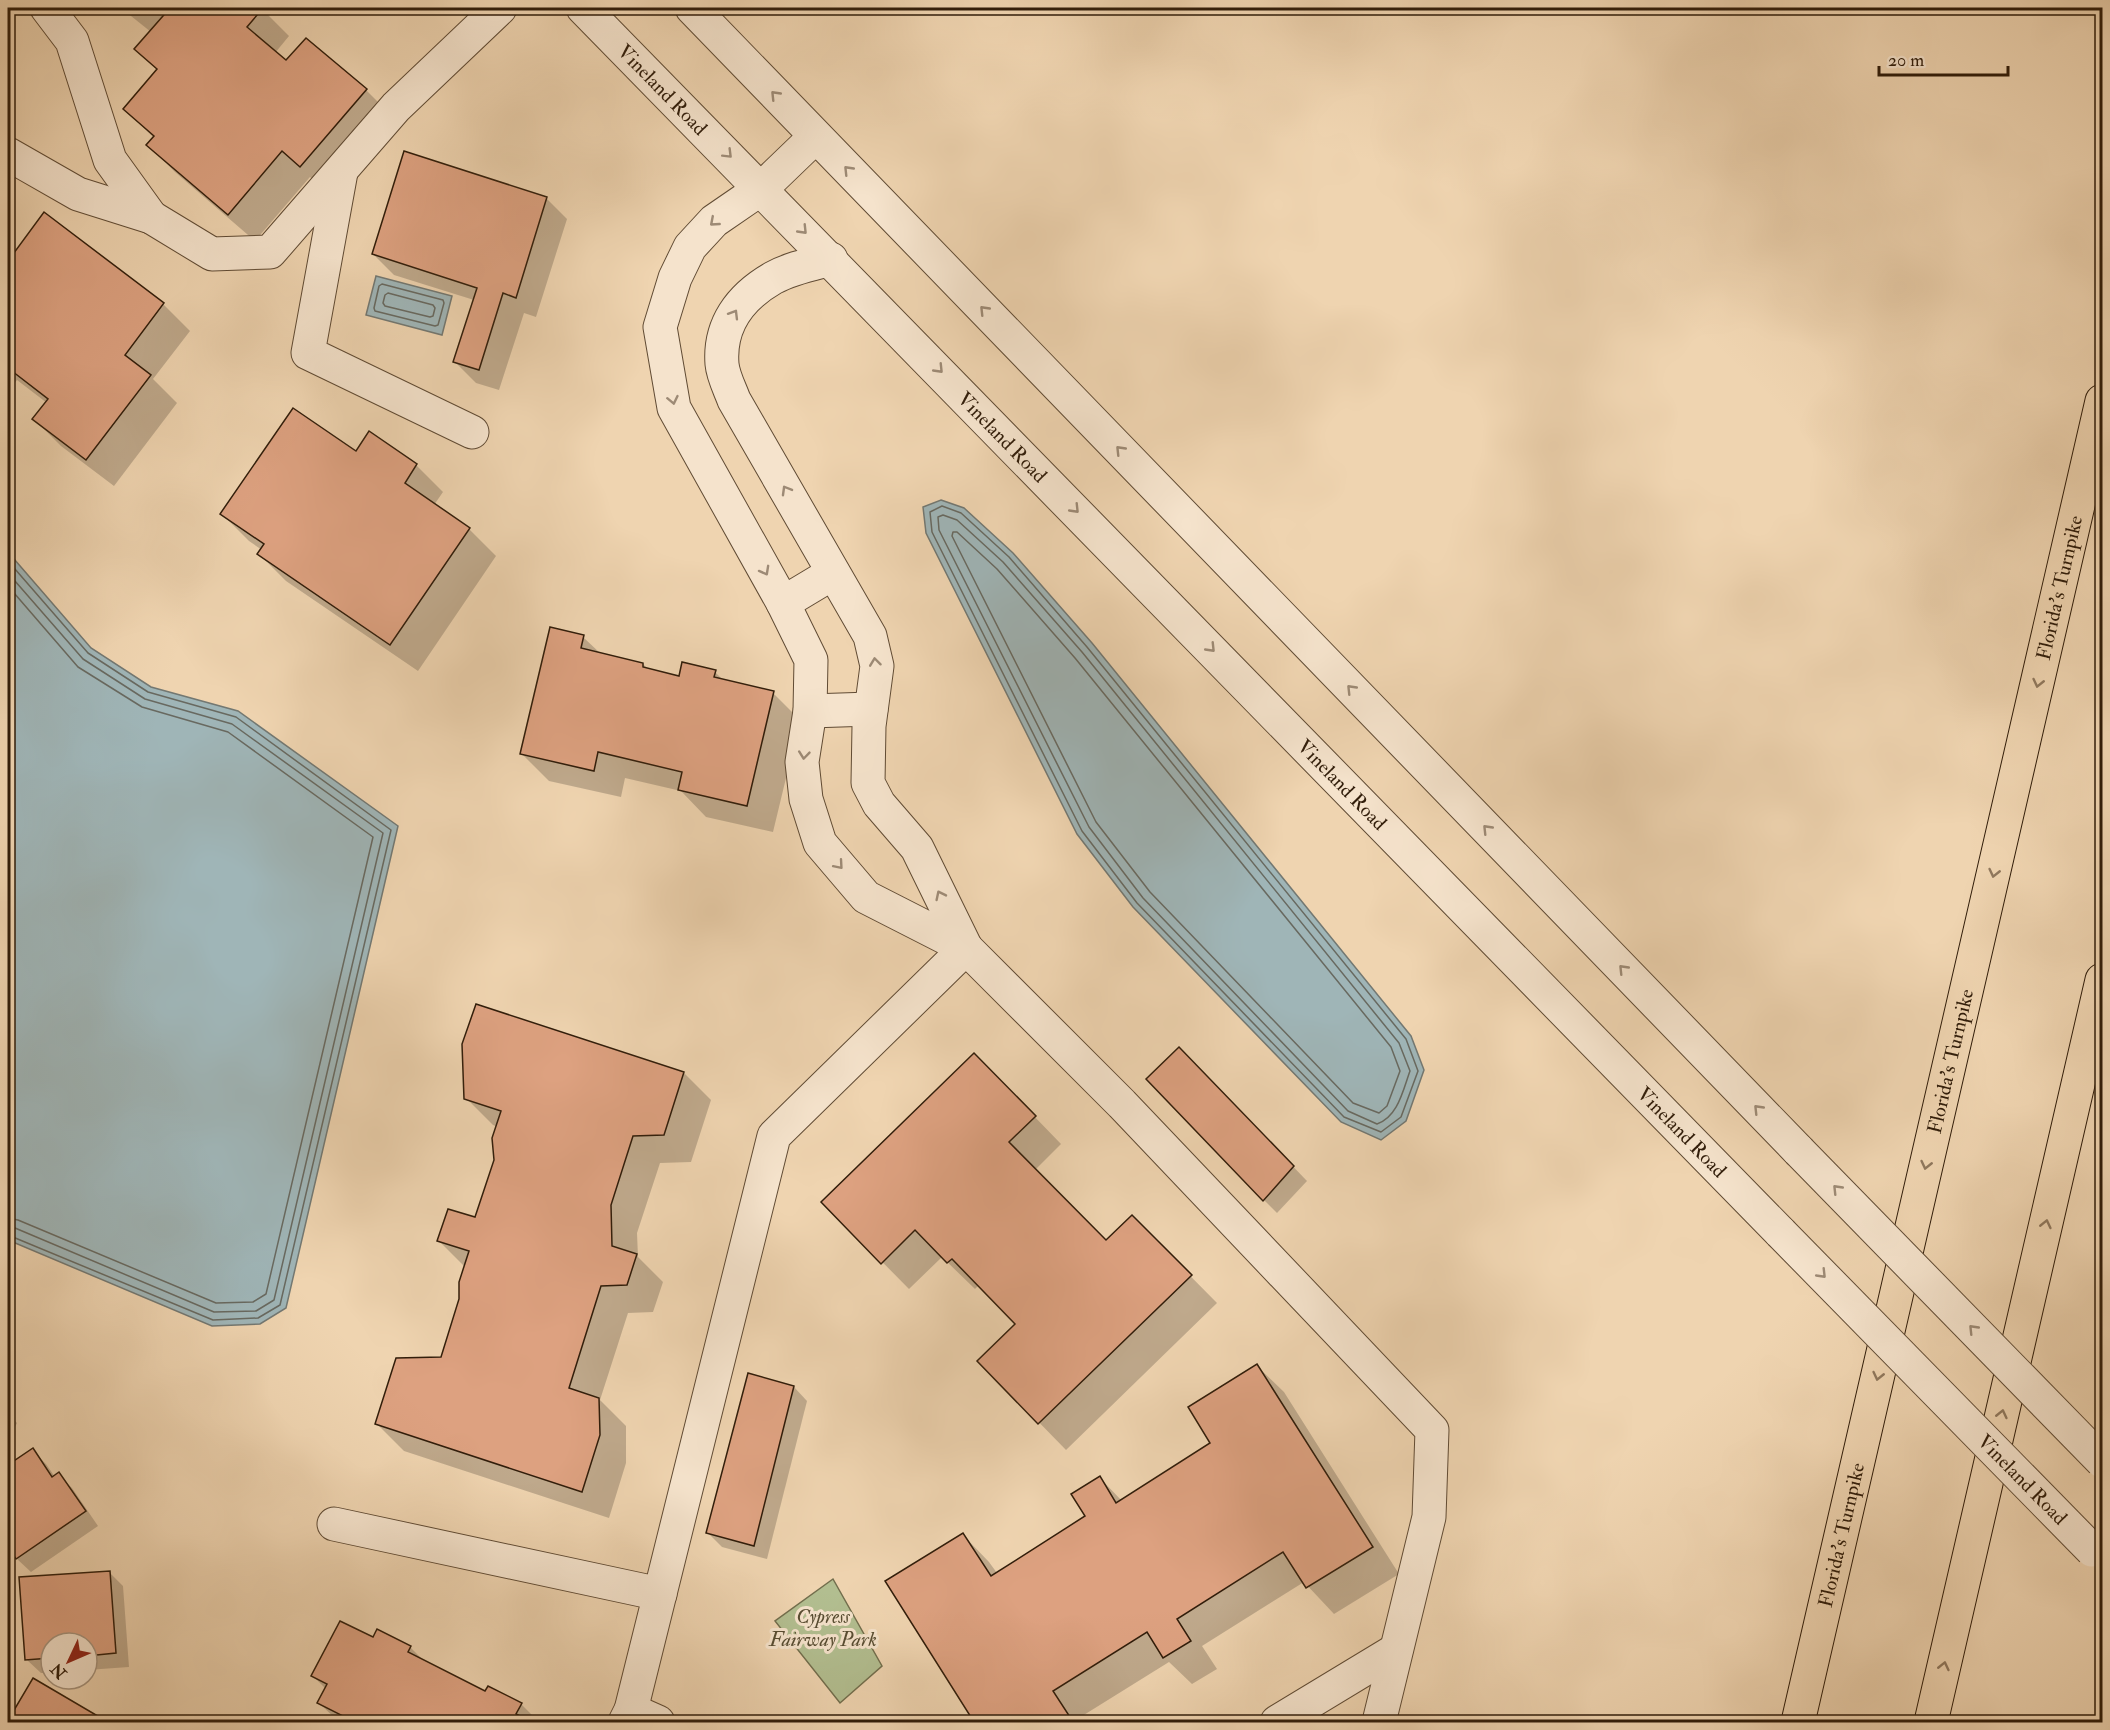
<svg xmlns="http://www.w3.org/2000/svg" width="2110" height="1730" viewBox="0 0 2110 1730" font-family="'IM FELL Double Pica',serif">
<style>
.green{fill:#b2be90;stroke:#726e4d;stroke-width:1.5}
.water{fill:#9fb5b7;stroke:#737872;stroke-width:1.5}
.shadow{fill:#0003}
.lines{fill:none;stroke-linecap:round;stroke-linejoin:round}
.shore{stroke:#686960;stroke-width:1.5}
.building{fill:#dda180;stroke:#311d0a;stroke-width:1.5}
.minor-casing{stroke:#604b34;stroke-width:35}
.highway-casing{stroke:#311d0a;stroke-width:35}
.minor{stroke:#f5e3cc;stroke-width:33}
.highway{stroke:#efd4b0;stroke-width:33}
.minor-bridge-casing{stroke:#604b34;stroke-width:35;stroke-linecap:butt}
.minor-bridge{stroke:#f5e3cc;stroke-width:33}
.oneway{stroke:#9d8a75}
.oneway2{stroke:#90785d}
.labels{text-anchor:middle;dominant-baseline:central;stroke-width:6;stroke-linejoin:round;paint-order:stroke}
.street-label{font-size:20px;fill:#311d0a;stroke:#f5e3cc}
.park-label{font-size:20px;font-style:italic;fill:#584d32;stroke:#f5e3cc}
</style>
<rect width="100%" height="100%" fill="#efd4b0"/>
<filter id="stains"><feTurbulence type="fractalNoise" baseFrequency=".00333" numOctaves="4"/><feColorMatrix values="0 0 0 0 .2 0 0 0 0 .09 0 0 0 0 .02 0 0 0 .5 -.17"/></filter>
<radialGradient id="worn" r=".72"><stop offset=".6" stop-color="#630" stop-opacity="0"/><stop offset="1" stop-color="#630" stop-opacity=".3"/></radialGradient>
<path class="green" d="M833,1579L882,1666L840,1703L775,1621Z"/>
<g class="water">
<path d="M376,276L452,296L442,335L366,315Z"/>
<path d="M941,500L964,508L1013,553L1092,643L1411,1036L1424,1070L1406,1121L1381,1140L1341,1122L1133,907L1077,834L926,533L923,507Z"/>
<path d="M8,552L91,648L151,687L238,711L398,826L286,1308L260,1324L212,1326L8,1240Z"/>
</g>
<g class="shadow">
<path d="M121,8H261L289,36L275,53L286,62L306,40L366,90L393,117L328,193L310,177L255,241L175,172L148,145L154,138L125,109L158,71L136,49L151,32Z"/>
<path d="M546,198L567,219L536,317L524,313L499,390L476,383L455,362L474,300L394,275L373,254Z"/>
<path d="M45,214L163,304L190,331L153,379L177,403L114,486L61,446L34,419L47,403L17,380L8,392V264Z"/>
<path d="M416,465L443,492L434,505L469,529L496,556L418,671L286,581L259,554L262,550L249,541L222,514Z"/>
<path d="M583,637L601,654L643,664L649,670L680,678L715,672L725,682L773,693L800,720L773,832L706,817L681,791L625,778L621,797L549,781L522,754Z"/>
<path d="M1193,1062L1307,1181L1277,1213L1264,1200Z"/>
<path d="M684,1073L711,1100L691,1162L660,1163L637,1233L638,1257L663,1282L653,1312L628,1313L600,1400L626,1426V1463L609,1518L404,1451L377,1424L442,1358L460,1300L465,1267L439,1241L476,1219L495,1160L498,1127L493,1125L466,1098Z"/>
<path d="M1001,1082L1061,1144L1035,1170L1106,1242L1132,1217L1217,1303L1066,1450L979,1361L1017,1324L979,1285L975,1289L942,1257L909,1289L823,1202Z"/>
<path d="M1257,1366L1284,1392L1399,1574L1334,1614L1304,1582L1202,1646L1217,1669L1192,1684L1169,1662L1079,1718L1082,1722H976L887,1582L963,1535L989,1562L997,1573L1087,1517L1100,1478L1122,1501L1212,1444Z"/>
<path d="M794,1387L807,1401L767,1559L722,1547L708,1533Z"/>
<path d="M8,1414L17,1423L8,1440Z"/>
<path d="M32,1450L46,1464L55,1477L58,1474L72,1488L98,1526L31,1572L17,1559L8,1544V1467Z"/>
<path d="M109,1572L123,1586L129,1667L87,1670V1643H51V1673H41L27,1660Z"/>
<path d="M373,1639L410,1647L426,1663L485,1693L521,1704L539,1722H339L319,1703L326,1689L313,1676Z"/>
<path d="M33,1680L105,1722H8V1718L10,1719Z"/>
</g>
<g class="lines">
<g class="shore">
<path d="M382,284L443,300L444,303L438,325L435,326L375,311L374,308L379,286Z"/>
<path d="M388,293L433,305L435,308L433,316L430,317L385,306L383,303L385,295Z"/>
<path d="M942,506L961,513L1009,557L1087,647L1406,1039L1418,1071L1401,1117L1381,1132L1344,1117L1137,903L1082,831L932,532L930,512Z"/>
<path d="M943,515L957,520L1003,562L1082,652L1399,1043L1410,1071C1403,1090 1398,1117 1377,1124L1348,1111L1143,898L1089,827L939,530L938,517Z"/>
<path d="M953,532H957L997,569L1075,658L1391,1047L1400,1071L1387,1106L1379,1113L1353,1103L1150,892L1096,822L952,536Z"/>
<path d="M8,561L88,653L148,692L236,717L391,830L280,1305L258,1318L213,1320L8,1235"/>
<path d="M8,573L83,659L145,699L232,724L383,833L274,1300L256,1311L214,1312L15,1228L8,1227"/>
<path d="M8,586L78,667L142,707L228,732L373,837L266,1294L253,1302L216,1303L18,1220L8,1218"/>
</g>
</g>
<g class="building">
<path d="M170,8H263L247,27L286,60L306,38L367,89L300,167L282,151L228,215L146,145L154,136L123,109L157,69L134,49Z"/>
<path d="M404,151L547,197L516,298L503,293L479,370L453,362L477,288L372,254Z"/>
<path d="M44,212L164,303L125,355L151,375L86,460L32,419L48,399L8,368V261Z"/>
<path d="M293,408L356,451L369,431L417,464L405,483L470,528L390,645L257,554L264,544L220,514Z"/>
<path d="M550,627L584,635L581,648L643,663V667L679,676L682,662L716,670L714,677L774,691L747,806L678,790L682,772L598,752L594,771L520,754Z"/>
<path d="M476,1004L684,1072L664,1135L633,1136L611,1205L612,1246L637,1254L627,1285L601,1286L569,1388L599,1398L600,1435L582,1492L375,1424L396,1358L441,1357L459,1299V1282L469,1251L437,1241L448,1209L475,1217L494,1160L492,1138L501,1111L464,1099L462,1044Z"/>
<path d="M1179,1047L1294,1166L1263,1201L1146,1079Z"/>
<path d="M974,1053L1036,1116L1009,1142L1106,1240L1132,1215L1192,1275L1038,1424L977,1361L1015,1324L952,1259L947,1263L915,1230L881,1264L821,1202Z"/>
<path d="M1257,1364L1373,1547L1306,1588L1283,1552L1177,1619L1191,1641L1163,1658L1147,1632L1053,1691L1070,1717L1062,1722H974L885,1581L963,1533L991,1576L1085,1516L1071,1494L1100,1476L1116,1503L1210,1443L1188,1407Z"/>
<path d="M748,1373L794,1386L754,1546L706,1533Z"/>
<path d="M33,1448L52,1477L59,1472L86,1511L16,1559L8,1547V1465Z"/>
<path d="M110,1571L116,1653L87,1656V1643H51V1658L25,1660L19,1577Z"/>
<path d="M340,1621L373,1637L377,1629L411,1646L408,1652L485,1691L488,1686L522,1703L516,1714L533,1722H350L351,1720L317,1703L327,1684L311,1676Z"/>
<path d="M33,1678L108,1722H8V1716L10,1717Z"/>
</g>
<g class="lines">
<defs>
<g id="minor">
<path d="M47,8L72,41L110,160L151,217"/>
<path id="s1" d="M583,8L1781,1233"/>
<path d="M692,8L1799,1151"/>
<path d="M815,137L762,188L714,221L690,247L675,278L660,327L674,408L783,603L811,660L810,711L802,762L806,799L820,843L866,897L966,948L1122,1104L1432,1430L1429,1517L1379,1722"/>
<path d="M8,154L78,194L151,217L212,254L270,252L396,107L500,8"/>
<path d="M341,172L308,353L472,432"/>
<path d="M831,259C812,264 791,268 773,278C740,297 719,325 722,364C723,376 730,389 734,400L870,636L877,666L869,726L868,783L879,804L917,848L966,948"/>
<path d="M783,603L833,573"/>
<path d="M810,711L871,709"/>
<path d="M334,1524L660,1594"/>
<path d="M631,1710L658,1722"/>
<path d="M625,1722L631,1710L774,1136L966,948"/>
<path d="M1277,1722L1396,1650"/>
</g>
<g id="highway">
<path id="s2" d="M1798,1722L2102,401"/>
<path d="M1931,1722L2102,980"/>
</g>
</defs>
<use href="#minor" class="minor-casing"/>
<use href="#highway" class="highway-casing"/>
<use href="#minor" class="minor"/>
<use href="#highway" class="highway"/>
<defs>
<g id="minor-bridge">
<path d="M1799,1151L2102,1461"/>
<path id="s3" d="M1781,1233L2092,1550"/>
</g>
</defs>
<use href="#minor-bridge" class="minor-bridge-casing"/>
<use href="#minor-bridge" class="minor-bridge"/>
</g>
<defs><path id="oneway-chevron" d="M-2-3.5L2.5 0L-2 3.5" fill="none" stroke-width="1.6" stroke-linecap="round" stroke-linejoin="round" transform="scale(1.5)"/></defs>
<g class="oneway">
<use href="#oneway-chevron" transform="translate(775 95) rotate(-134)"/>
<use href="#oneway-chevron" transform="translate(728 154) rotate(45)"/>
<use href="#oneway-chevron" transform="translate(848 170) rotate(-134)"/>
<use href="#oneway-chevron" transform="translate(714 222) rotate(139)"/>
<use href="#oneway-chevron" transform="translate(803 230) rotate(46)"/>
<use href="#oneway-chevron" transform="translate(984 310) rotate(-134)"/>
<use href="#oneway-chevron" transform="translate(734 314) rotate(-59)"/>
<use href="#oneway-chevron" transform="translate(939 369) rotate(46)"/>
<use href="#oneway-chevron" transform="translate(673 400) rotate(78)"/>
<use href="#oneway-chevron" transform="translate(1120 450) rotate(-134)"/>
<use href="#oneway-chevron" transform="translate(786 490) rotate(-120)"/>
<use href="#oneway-chevron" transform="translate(1075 509) rotate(46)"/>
<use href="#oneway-chevron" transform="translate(765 571) rotate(61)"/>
<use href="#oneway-chevron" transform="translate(1211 648) rotate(46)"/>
<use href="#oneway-chevron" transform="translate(875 662) rotate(-97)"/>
<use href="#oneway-chevron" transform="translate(1351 689) rotate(-134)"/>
<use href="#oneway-chevron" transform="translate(804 755) rotate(96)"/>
<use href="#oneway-chevron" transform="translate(1487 829) rotate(-134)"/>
<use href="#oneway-chevron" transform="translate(839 865) rotate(49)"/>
<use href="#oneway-chevron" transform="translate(940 895) rotate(-116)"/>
<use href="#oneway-chevron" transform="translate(1623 969) rotate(-134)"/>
<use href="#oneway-chevron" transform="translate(1758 1109) rotate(-134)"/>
<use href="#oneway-chevron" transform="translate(1837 1189) rotate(-134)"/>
<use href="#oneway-chevron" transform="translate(1822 1274) rotate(46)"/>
<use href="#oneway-chevron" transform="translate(1973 1329) rotate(-134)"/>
</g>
<g class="oneway2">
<use href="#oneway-chevron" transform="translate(2038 683) rotate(103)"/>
<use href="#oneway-chevron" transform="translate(1994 873) rotate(103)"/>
<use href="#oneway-chevron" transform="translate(1926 1165) rotate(103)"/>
<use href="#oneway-chevron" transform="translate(2046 1224) rotate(-77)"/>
<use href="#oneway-chevron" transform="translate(1878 1376) rotate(103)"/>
<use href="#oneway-chevron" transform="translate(2002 1414) rotate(-77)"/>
<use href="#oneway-chevron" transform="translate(1944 1666) rotate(-77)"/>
</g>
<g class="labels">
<g class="street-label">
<text stroke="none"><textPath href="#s1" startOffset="114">Vineland Road</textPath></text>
<text stroke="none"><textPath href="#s1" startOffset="600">Vineland Road</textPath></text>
<text stroke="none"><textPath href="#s2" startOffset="1164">Florida's Turnpike</textPath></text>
<text stroke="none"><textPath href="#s1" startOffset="1086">Vineland Road</textPath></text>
<text stroke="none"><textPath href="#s2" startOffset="678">Florida's Turnpike</textPath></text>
<text stroke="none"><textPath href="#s1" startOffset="1572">Vineland Road</textPath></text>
<text stroke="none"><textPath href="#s3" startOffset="345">Vineland Road</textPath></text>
<text stroke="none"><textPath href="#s2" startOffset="192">Florida's Turnpike</textPath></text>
</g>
<g class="park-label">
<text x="823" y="1616">Cypress<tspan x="823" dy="23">Fairway Park</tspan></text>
</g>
</g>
<rect width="2110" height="1730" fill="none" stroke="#efd4b0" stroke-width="30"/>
<rect x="9" y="9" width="2092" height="1712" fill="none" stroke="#311d0a" stroke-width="3"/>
<rect x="15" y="15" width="2080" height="1700" fill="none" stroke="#311d0a" stroke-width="1.5"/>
<g transform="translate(69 1661) rotate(226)"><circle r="28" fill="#f5e3cc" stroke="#a7947e" stroke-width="1.5"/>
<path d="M0-4.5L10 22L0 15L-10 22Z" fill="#8f2418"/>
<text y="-9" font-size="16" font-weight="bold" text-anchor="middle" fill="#311d0a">N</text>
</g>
<path d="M1879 66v9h129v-9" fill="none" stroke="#311d0a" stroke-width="3"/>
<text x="1888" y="66" font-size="18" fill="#311d0a" stroke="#f5e3cc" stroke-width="4.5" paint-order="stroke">20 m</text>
<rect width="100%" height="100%" filter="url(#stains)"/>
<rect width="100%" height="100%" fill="url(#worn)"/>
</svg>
